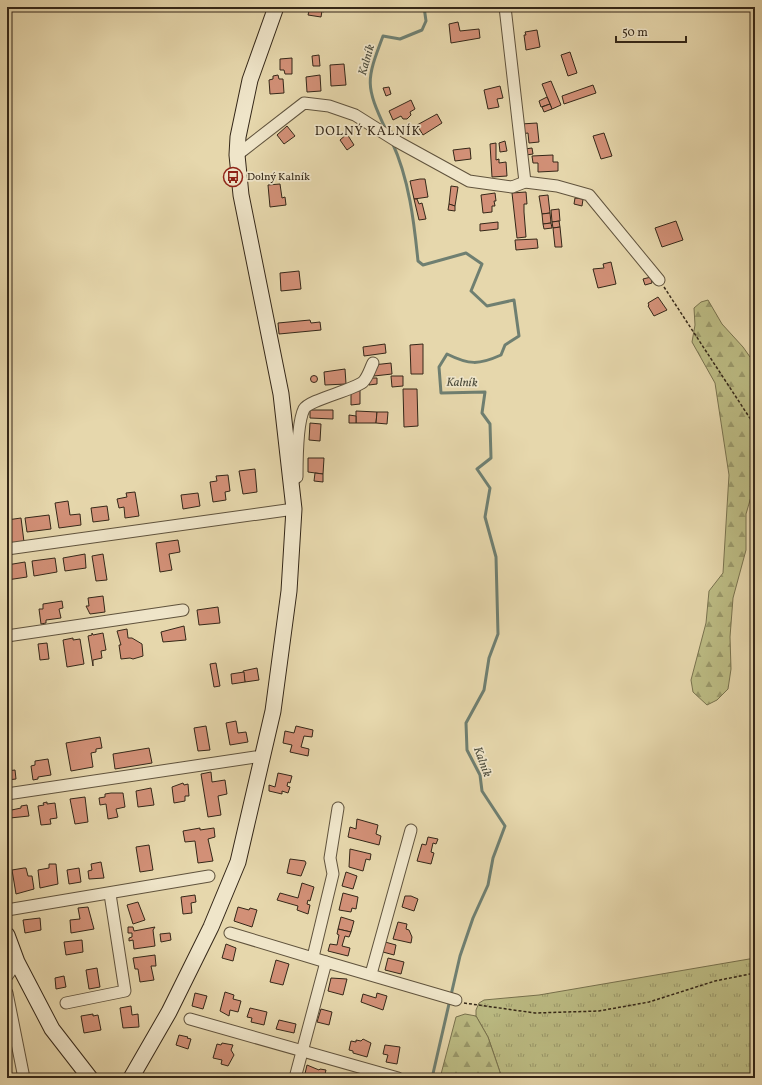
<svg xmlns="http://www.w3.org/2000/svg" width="762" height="1085" viewBox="0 0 762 1085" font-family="Vollkorn,serif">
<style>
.grass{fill:url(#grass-tufts);stroke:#78724e}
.forest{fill:url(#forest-firs);stroke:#78724e}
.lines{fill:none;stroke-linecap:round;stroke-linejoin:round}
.stream{stroke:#6f7f71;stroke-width:3}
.building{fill:#d29077;stroke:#342718}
.street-casing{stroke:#60533d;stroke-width:13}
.secondary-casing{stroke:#342718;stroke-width:17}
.path{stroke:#342718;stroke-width:1.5;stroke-dasharray:3 2;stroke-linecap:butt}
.street{stroke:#efe5c9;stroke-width:11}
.secondary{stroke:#efe5c9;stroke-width:15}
.labels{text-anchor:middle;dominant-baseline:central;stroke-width:3.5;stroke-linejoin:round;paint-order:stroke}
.poi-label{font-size:11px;fill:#342718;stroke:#efe5c9;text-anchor:start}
.water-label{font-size:12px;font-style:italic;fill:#4c4c3d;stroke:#efe5c9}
.quarter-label{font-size:13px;letter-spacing:1px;fill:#342718;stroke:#efe5c9}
</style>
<defs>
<pattern id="grass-tufts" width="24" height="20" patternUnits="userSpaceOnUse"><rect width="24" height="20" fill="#bcbc84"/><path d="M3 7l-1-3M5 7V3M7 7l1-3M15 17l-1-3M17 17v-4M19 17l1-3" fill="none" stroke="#9a996b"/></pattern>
<pattern id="forest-firs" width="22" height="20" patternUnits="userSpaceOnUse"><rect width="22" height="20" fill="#bcbc84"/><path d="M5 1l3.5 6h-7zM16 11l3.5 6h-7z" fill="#9a996b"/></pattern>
</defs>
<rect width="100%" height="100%" fill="#e6d7ac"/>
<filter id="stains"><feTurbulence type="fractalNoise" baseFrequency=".005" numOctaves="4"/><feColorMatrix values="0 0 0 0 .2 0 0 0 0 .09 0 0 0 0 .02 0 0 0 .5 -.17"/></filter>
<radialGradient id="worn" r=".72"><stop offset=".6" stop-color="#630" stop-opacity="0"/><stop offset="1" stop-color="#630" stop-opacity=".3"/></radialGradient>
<path class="grass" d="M755,958V1078H502L488,1037L476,1016V1010L479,1003L484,1000L539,995Z"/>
<g class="forest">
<path d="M708,300L722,324L743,347L755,364V483L746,514V550L733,598L730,637L731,669L728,689L717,700L707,705L693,692L691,680L706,623L709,591L723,573L729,475L715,383L692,342L695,325L694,308L701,302Z"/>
<path d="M465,1014L476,1016L488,1037L502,1078H440L456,1017Z"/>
</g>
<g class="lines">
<g class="stream">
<path d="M386,130C365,85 366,81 383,36L400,39L422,30L426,21L424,7"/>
<path d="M392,142C409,179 414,221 418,261L423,265L466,253L482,264L471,291L487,306L514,300L519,336L505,345L501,355C479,365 469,365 447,354L439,367L441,393L485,392L482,413L490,424L491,458L477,469L490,488L485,517L496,557L498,634L489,658L484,690L466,723L467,750L480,775L482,791L505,826L493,858L488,885L473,918L460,956L432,1078"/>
</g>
</g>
<g class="building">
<path d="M306,7H325L324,12L322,11L321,17L308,15L309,11L305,10Z"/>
<path d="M458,22L460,31L479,29L480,38L451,43L449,24Z"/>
<path d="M537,30L540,47L526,50L524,35H526L525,32Z"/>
<path d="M570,52L577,73L568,76L561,55Z"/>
<path d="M319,55L320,66H313L312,56Z"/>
<path d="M292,58V74H285L284,70H280V59Z"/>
<path d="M344,64L346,85L331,86L330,65Z"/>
<path d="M278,75L279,79H283L284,93L270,94L269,80L273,79V76Z"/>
<path d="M320,75L321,91L307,92L306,77Z"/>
<path d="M551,81L561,105L552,109L542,84Z"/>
<path d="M593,85L596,93L564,104L562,96Z"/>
<path d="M500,86L503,98L497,99L499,107L488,109L484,90Z"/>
<path d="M389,87L391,94L386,96L383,88Z"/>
<path d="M547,97L550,104L541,107L539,101Z"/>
<path d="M411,100L415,109L410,112L411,115L407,119H403L401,116L393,120L389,111Z"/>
<path d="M550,104L552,109L544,112L542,107Z"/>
<path d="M437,114L442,123L423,135L417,125Z"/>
<path d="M537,123L539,142L529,143L528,133L521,134V124Z"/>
<path d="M287,126L295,136L284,144L277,135Z"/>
<path d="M604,133L612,156L601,159L593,136Z"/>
<path d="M347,134L354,145L347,150L340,140Z"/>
<path d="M505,141L507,151L500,152L499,143Z"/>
<path d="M496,143V160L499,159V163L506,162L507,176L492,177L490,144Z"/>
<path d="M470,148L471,159L455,161L453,150Z"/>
<path d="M532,148L533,154L526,155L525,149Z"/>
<path d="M553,155V162H558V171L538,172V163H533L532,156Z"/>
<path d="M420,179H425L428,197L414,199L410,181Z"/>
<path d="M280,184L282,198L285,197L286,205L270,207L268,185Z"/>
<path d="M451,186L458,187L455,206L449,204Z"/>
<path d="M526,192L527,204H524V212L526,237L517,238L512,193Z"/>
<path d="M495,193L496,201H494L495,206H492V212L483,213L481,195Z"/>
<path d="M548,195L550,213L542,214L539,196Z"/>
<path d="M575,198L583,199L582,206L574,204Z"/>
<path d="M414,199H417L419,204L422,203L426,219L419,220Z"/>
<path d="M449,204L455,206V211L448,210Z"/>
<path d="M559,209L560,221L552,222L551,210Z"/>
<path d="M550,213L551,223L543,224L542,214Z"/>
<path d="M559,221L560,227L553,228L552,222Z"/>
<path d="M676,221L683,240L662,247L655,228Z"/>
<path d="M498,222V229L480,231V224Z"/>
<path d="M551,223L552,228L544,229L543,224Z"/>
<path d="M560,227L562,247H555L553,228Z"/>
<path d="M537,239L538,248L516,250L515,240Z"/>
<path d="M611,262L616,284L598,288L593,269L604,268L603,264Z"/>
<path d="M299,271L301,289L281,291L280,273Z"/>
<path d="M651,277L652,283L645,285L643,279Z"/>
<path d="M658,297L667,310L654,316L648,306L649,305L648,303Z"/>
<path d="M310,320L311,323L320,322L321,330L279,334L278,323Z"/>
<path d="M385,344L386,353L364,356L363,347Z"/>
<path d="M423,344V374H411L410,345Z"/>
<path d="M391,363L392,374L374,376L373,365Z"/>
<path d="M345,369L346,384L325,385L324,372Z"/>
<circle cx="314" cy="379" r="3.5"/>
<path d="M391,376H403V386L392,387Z"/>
<path d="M369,378H377V384L369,385Z"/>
<path d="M403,389H417L418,426L404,427Z"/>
<path d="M351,390H360V404L351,405Z"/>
<path d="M310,410H333V419L310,418Z"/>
<path d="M356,411L377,412L376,423H356Z"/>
<path d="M377,412H388L387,424L376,423Z"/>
<path d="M349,415L356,416V423H349Z"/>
<path d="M310,423L321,424L320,441L309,440Z"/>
<path d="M308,458H324L323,474L308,472Z"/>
<path d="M255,469L257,492L243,494L239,471Z"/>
<path d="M315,473L323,474V482L314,481Z"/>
<path d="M228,475L230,491L225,492L226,500L213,502L210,482L217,481L216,476Z"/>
<path d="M135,492L139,516L125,518L124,507L119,508L117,499L127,497L126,493Z"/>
<path d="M198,493L200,506L183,509L181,495Z"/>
<path d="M68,501L70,515L80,514L81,525L59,528L55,503Z"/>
<path d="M107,506L109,520L93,522L91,508Z"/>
<path d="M49,515L51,529L27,532L25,518Z"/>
<path d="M21,518L24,542L7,544V520Z"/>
<path d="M178,540L180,552L169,554L172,570L160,572L156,543Z"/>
<path d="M85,554L86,568L65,571L63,558Z"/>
<path d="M103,554L107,580L96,581L92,556Z"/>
<path d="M55,558L57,572L34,576L32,561Z"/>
<path d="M25,562L27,577L7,580V565Z"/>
<path d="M103,596L105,612L90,614L86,606H89L88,598Z"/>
<path d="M62,601L63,608L59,609L61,618L46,620V623L41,624L39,609H43V604Z"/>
<path d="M218,607L220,623L199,625L197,610Z"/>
<path d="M184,626L186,640L163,642L161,632Z"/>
<path d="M127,629L128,638H132L142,644L143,656L133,659L130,658L121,659L119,645H121L117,631Z"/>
<path d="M92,633L93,635L103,633L106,650L101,651L102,658L93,660V666L88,636L92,635Z"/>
<path d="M73,638V640L80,639L84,664L67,667L63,640Z"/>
<path d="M47,643L49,659L40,660L38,644Z"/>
<path d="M216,663L220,686L214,687L210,664Z"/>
<path d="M257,668L259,680L245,682L243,671Z"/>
<path d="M244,672L245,682L232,684L231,674Z"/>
<path d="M236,721L238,733L246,732L248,742L230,745L226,723Z"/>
<path d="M206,726L210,750L198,751L194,728Z"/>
<path d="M296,726L313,730L312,737L304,736L301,747L309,749L308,756L290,752L292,745L283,743L285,731L294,733Z"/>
<path d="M100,737L102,748L96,749V752L91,753L93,767L71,771L66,743Z"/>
<path d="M149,748L152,763L115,769L113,754Z"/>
<path d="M48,759L51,775L38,777V779L33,780L31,766L35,765V761Z"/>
<path d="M15,770L16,779L7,780V771Z"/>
<path d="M211,772L212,782L225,780L227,794L218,796L221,815L208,817L201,774Z"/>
<path d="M278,773L292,776L290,783L288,782L287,786L290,787L288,793L282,791V794L269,791V785L275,787Z"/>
<path d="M183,783L184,785L188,784L189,796H185V801L174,803L172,787Z"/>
<path d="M151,788L154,805L138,807L136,791Z"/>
<path d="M111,793H123L125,807L116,809L118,817L108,819L106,804L100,805L99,798L105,797V794Z"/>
<path d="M85,797L88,822L75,824L70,799Z"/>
<path d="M47,802V804L55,803L57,818L50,819L51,824L41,825L38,806L44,805L43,803Z"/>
<path d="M27,805L29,816L10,818L11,826L7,827V811L21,808V806Z"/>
<path d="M357,819L378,825L376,834L381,836L379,845L348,837L350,827L356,829Z"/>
<path d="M200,828V830L214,828L215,837L208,839L213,861L198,863L195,841L185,842L183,831Z"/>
<path d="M428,837L438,839L436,844L433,843L431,852L434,853L431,864L417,861L422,844L426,845Z"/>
<path d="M149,845L153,870L140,872L136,847Z"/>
<path d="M350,849L371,854L370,860L366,859L363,871L349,867Z"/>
<path d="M290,859L305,861L306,863L301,876L287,873Z"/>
<path d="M101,862L104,878L89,879L88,871L92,870L91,864Z"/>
<path d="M49,864H56L58,884L40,888L38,870L49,868Z"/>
<path d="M24,868H26L28,876H32L34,889L16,894L12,870Z"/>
<path d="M79,868L81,882L69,884L67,870Z"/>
<path d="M346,872L357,876L353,889L342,886Z"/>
<path d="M302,883L314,887L310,901L308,900L307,904L310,905L308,914L297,910L298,906L277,900L280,893L298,898Z"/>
<path d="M343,893L358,897L356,909L352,908L351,912L339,910Z"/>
<path d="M195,895L196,902L191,903L192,913L183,914L181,897Z"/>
<path d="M405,896H411L418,899L414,911L402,907Z"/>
<path d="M138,902L145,920L133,924L127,905Z"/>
<path d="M88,907L94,929L71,933L70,920L80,919L78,908Z"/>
<path d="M238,907L249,910L250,908L257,910L252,927L234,921Z"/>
<path d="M341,917L354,921L351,932L338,929Z"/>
<path d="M40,918L41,930L25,933L23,920Z"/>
<path d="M398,922L407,924L406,929L409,930L412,937L411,943L393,939Z"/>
<path d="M128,927H133L134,931L155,927L153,930L155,946L134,949L133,940L129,941V938L132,937V933H128Z"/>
<path d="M338,929L351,932L349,937L345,936L342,946L350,948L348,956L328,951L330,944L337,945L339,935L337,934Z"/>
<path d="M170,933L171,940L161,942L160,934Z"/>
<path d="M82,940L83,952L66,955L64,942Z"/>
<path d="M385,942L396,945L394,955L383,952Z"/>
<path d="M226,944L236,948L233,961L222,958Z"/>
<path d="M155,955L156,966H151L154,980L140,982L138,969H135L133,958Z"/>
<path d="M388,958L404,962L401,974L385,970Z"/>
<path d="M276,960L289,964L283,985L270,982Z"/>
<path d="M97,968L100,987L89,989L86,970Z"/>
<path d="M64,976L66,987L56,989L55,978Z"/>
<path d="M331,978L347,979L343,995L328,991Z"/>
<path d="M225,992L234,995L233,999L241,1001L238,1012L230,1010L229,1016L220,1011Z"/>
<path d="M195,993L207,996L203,1009L192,1006Z"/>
<path d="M377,993L387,996L383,1010L361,1002L363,994L376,998Z"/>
<path d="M131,1006L132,1015L138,1014L139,1027L123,1028L120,1008Z"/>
<path d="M250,1008L267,1012L264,1025L251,1022L252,1018L247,1017Z"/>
<path d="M321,1009L332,1012L329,1025L317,1022Z"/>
<path d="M93,1014V1016L98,1015L101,1030L84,1033L81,1016Z"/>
<path d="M279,1020L296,1024L294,1033L276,1029Z"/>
<path d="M179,1035L188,1037L187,1038L191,1039L188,1049L176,1045Z"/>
<path d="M363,1039L371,1043L367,1057L353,1053V1051L349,1050L351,1041L356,1042V1040L361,1041Z"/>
<path d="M222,1043L233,1045L231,1050L234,1055L228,1066L221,1064L222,1060L213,1058L217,1044L221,1045Z"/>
<path d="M385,1045L400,1047L397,1064L386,1062L388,1055L383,1054Z"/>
<path d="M307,1065L319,1070L320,1069L326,1070L324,1078H304Z"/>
</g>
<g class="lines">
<defs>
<g id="street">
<path d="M505,7L525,182"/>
<path d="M237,155L304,103L329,106L355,115L398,142L469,181L512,187L525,182L557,186L589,195L659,280"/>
<path d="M291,481L297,477C297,460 297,423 304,409C309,400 351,391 363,382C368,377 370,369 373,363"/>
<path d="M7,549L294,509"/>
<path d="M7,636L183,610"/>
<path d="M7,794L262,756"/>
<path d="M7,910L209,876"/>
<path d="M230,933L326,962L295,1078"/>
<path d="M313,957L333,874L330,858L338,808"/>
<path d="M326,962L456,1000"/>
<path d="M371,974L411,830"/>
<path d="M7,976L17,962"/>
<path d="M7,993L24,1078"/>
<path d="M66,1003L125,991L110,894"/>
<path d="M190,1019L398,1078"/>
</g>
<g id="secondary">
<path d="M7,935L17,962L52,1029L90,1078"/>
<path d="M131,1078L169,1012L211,927L238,862L273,711L289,591L294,509L281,394L241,195L237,155L238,137L250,80L276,7"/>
</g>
</defs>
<use href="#street" class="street-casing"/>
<use href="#secondary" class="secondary-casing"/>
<g class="path">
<path d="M664,287L755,426"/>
<path d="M464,1003L535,1013L599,1011L649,1002L715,981L755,973"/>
</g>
<use href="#street" class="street"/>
<use href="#secondary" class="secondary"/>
</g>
<defs>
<symbol id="bus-ring" viewBox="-11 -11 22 22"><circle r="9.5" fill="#efe5c9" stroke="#8f2418" stroke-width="1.5"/><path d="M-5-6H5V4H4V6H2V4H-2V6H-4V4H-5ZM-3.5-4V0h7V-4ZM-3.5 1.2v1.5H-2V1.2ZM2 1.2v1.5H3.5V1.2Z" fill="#8f2418"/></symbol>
</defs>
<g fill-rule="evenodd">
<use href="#bus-ring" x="222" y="166" width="22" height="22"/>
</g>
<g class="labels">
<g class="poi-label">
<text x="247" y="177">Dolný Kalník</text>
</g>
<g class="water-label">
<text transform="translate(367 60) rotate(-74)">Kalník</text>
<text transform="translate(462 383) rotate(1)">Kalník</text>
<text transform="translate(482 762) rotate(70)">Kalník</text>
</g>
<g class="quarter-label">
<text x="368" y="132">DOLNÝ KALNÍK</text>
</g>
</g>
<rect width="762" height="1085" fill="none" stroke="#e6d7ac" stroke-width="24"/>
<rect x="8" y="8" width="746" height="1069" fill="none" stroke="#342718" stroke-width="2"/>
<rect x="12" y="12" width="738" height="1061" fill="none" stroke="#342718"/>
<path d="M616 36v6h70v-6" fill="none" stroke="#342718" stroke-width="2"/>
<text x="622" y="36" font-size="12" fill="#342718" stroke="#efe5c9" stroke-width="3" paint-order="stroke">50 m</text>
<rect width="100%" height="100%" filter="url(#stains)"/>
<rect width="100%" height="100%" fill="url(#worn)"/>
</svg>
